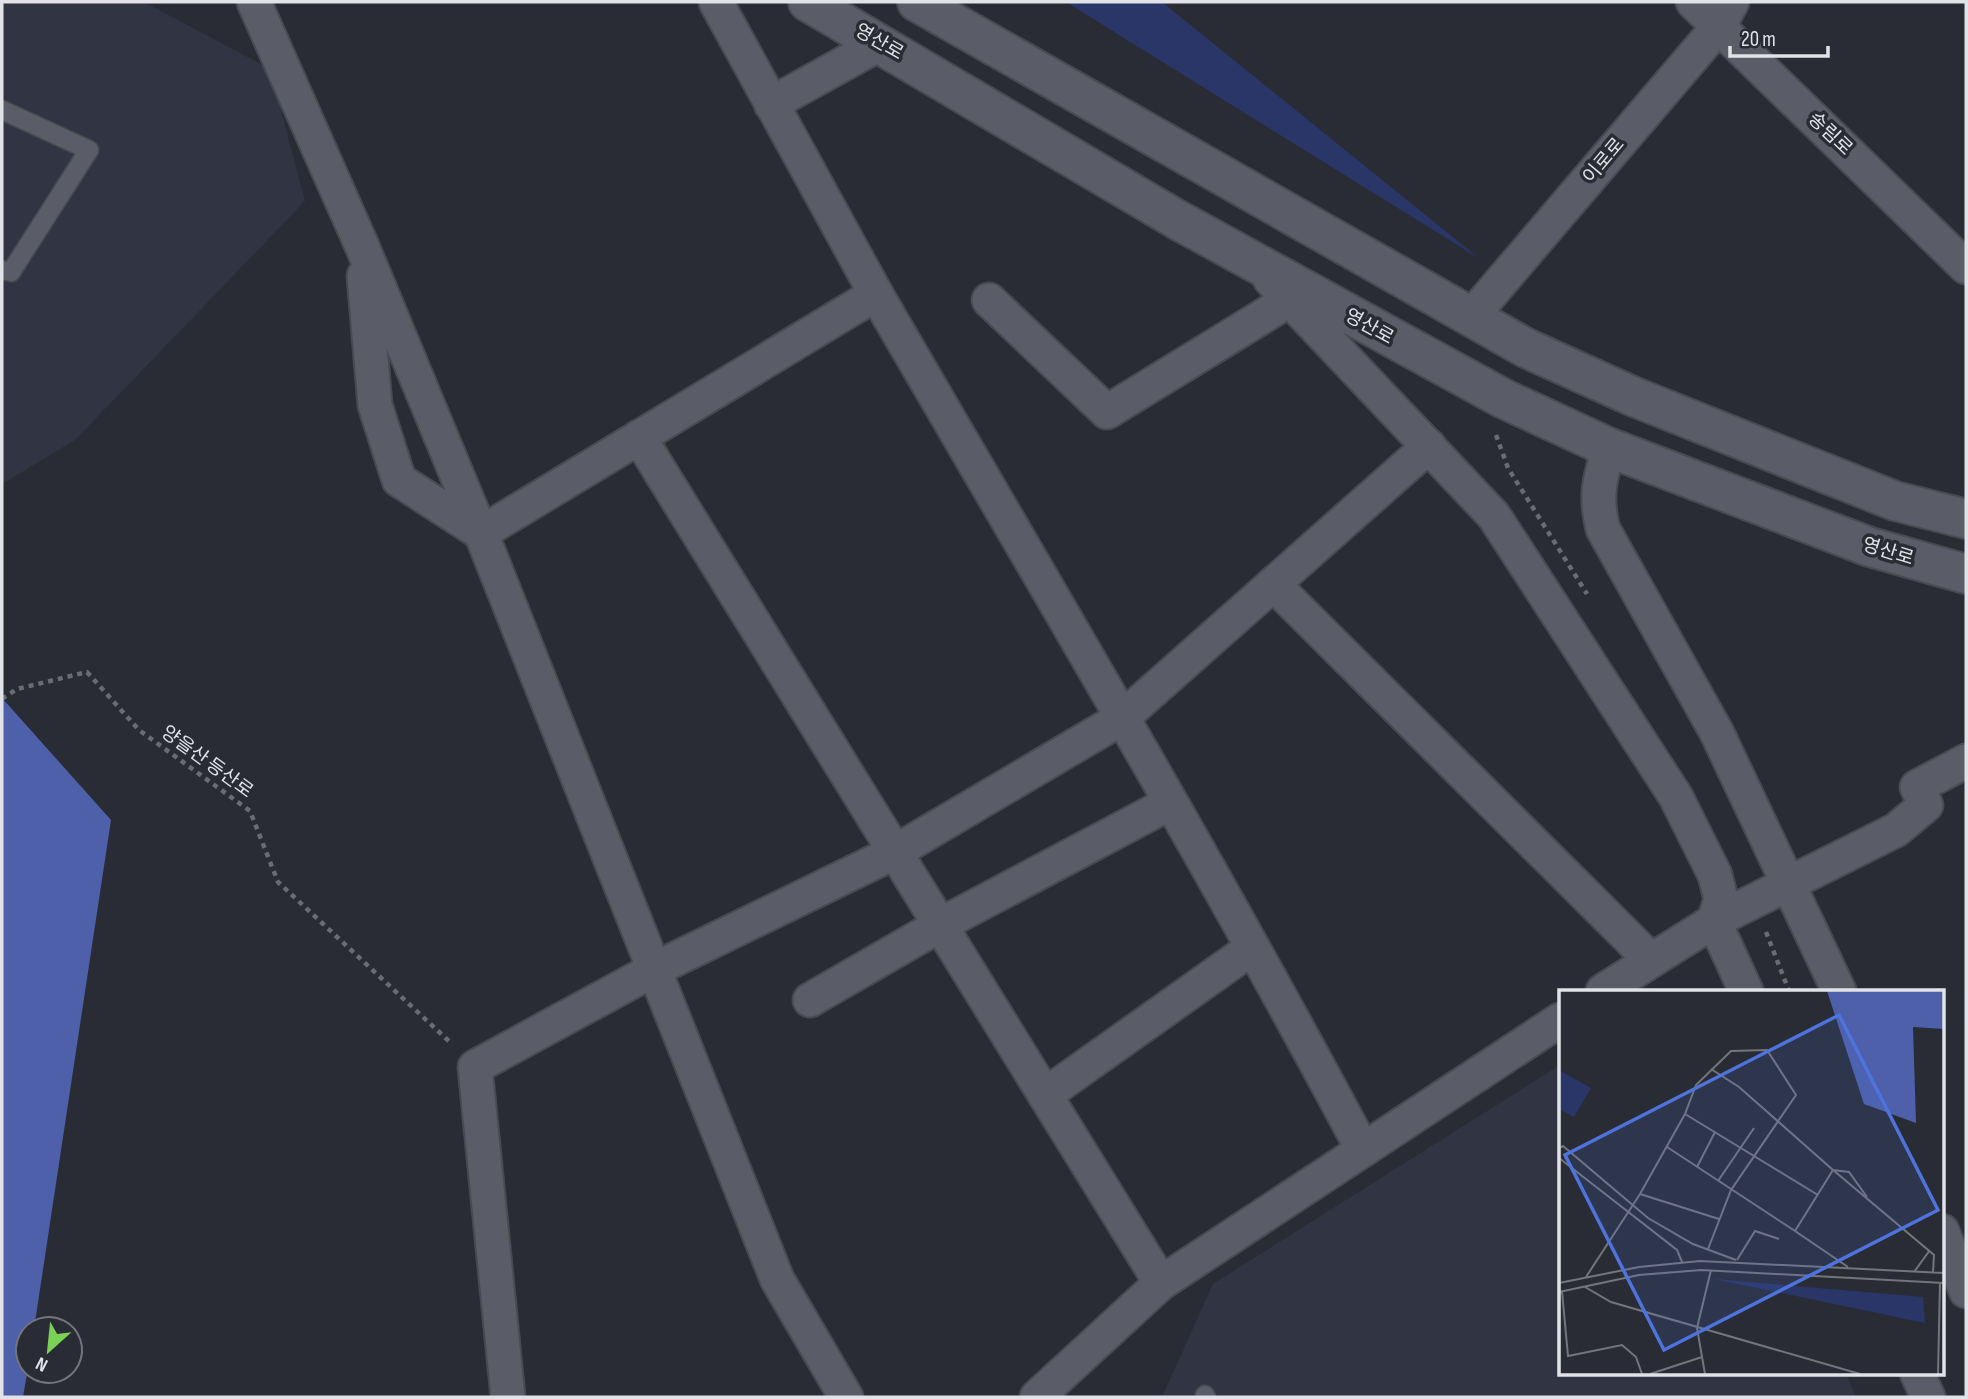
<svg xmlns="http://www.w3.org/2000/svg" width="1968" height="1399" viewBox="0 0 1968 1399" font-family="'Sofia Sans Condensed','Noto Sans KR',sans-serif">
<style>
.built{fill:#313543}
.green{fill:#293667}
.forest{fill:#4d60a9}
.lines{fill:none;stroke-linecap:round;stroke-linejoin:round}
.service-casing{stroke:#484a51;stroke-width:21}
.minor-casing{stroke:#484a51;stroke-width:37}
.tertiary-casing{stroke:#484a51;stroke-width:42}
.path{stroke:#6a6c73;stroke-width:4.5;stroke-dasharray:5 5;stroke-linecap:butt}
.service{stroke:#5a5d67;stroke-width:18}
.minor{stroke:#5a5d67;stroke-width:33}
.tertiary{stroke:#5a5d67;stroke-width:38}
.labels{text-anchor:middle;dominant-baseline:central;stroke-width:7;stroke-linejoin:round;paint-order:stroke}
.street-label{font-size:19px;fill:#e1e3e8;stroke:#292c34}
.inset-road{fill:none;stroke:#73757c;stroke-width:2}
.view{fill:#4e73dc;fill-opacity:0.15;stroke:#4e73dc;stroke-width:3.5}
.inset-edge{fill:none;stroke:#e1e3e8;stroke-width:3.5}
</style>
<rect width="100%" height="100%" fill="#292c34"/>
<g class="built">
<path d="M2,2H144L270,69L305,201L75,440L2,484Z"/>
<path d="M1560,1065V1373H1846L1856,1397H1162L1213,1284Z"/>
</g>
<path class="green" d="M1066,2H1162L1480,259Z"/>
<path class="forest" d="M2,698L111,820L34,1329H28V1368L23,1397H2Z"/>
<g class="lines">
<defs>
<g id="service">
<path d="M2,110L89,150L11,272L2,270"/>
<path d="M1205,1395L1206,1397"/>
</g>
<g id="minor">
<path d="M254,2L362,246L481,533L876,294L716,2"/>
<path d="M1693,2L1966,267"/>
<path d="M771,104L881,43"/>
<path d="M364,276L375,405L399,480L481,533L777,1279L846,1397"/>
<path d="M1270,279L1494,516L1676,797L1715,875L1721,899L1714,921L1746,991"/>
<path d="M876,294C1041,578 1209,860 1363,1150"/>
<path d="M989,300L1107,412L1291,299"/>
<path d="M1471,317L1719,26L1732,2"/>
<path d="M639,437L1161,1283"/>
<path d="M1610,448C1599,477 1595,498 1603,529L1717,733L1839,991"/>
<path d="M1273,584L1651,960"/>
<path d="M1603,991L1714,921L1896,830L1926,805L1917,787L1966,761"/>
<path d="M810,1000L940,925L1170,803"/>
<path d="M1045,1095L1252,948"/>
<path d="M1942,1231L1966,1291"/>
<path d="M1917,1373L1928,1397"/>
<path d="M508,1397L475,1067L655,969L895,852L1122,718L1429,446"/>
<path d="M1037,1397L1161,1283L1560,1020"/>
</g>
<g id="tertiary">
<path d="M808,2L1176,219L1504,399L1610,448L1870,547L1966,574"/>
<path d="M917,2L1526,348L1632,396L1895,501L1966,519"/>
</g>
</defs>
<use href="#service" class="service-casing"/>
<use href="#minor" class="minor-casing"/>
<use href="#tertiary" class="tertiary-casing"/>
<g class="path">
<path d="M1496,435L1508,468L1587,594"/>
<path d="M2,699L17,689L87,672L139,730L250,811L278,882L452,1044"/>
<path d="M1766,932L1789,991"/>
</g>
<use href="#service" class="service"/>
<use href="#minor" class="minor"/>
<use href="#tertiary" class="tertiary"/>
</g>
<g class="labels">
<g class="street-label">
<text transform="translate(879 42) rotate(30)">영산로</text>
<text transform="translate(1830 134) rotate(44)">송림로</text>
<text transform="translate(1604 161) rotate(-50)">이로로</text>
<text transform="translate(1369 327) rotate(29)">영산로</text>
<text transform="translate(1888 552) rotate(17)">영산로</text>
<text transform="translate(207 762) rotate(36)">양을산 등산로</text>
</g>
</g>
<g transform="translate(1559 990)">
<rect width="385" height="385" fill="#292c34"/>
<path d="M0,80L32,98L15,127L0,119ZM155,289L364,307L366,333Z" fill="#293667"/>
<path d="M268,1H385V39L354,37L357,133L305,114Z" fill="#4d60a9"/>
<path class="inset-road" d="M152,79L180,97L274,180L290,182L308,207M126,124L259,205M108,157L236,241M0,158L4,156L89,228L134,254L177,270M0,168L118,260L123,272M138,177L156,142M159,191L195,138M81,204L160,229M178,270L196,241L220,249M289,277L236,241L274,180L375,265L374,282M355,282L371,260M27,287L81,204L126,124L137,95L172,61L208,60L237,105L172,200L149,259M0,293L80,277L141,271L385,283M26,297L52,312L301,384M3,301L9,366L63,355L77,367L83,384M0,302L80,285L142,280L385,293M91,384L143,367M146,384L138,338L152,280M379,384L381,292"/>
<path class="view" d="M280,25L379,220L105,360L6,165Z"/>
<rect width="385" height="385" class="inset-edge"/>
</g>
<rect width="1968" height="1399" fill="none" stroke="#e1e3e8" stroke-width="7"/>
<g transform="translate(49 1350) rotate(207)"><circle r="33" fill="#292c34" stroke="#73757c" stroke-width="2"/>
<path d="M0-5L12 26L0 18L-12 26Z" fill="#7bd156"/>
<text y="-10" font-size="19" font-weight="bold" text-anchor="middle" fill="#e1e3e8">N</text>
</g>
<path d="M1730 46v10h98v-10" fill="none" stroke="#e1e3e8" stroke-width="3.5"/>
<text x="1741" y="46" font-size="21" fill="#e1e3e8" stroke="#292c34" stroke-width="5" paint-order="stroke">20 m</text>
</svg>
